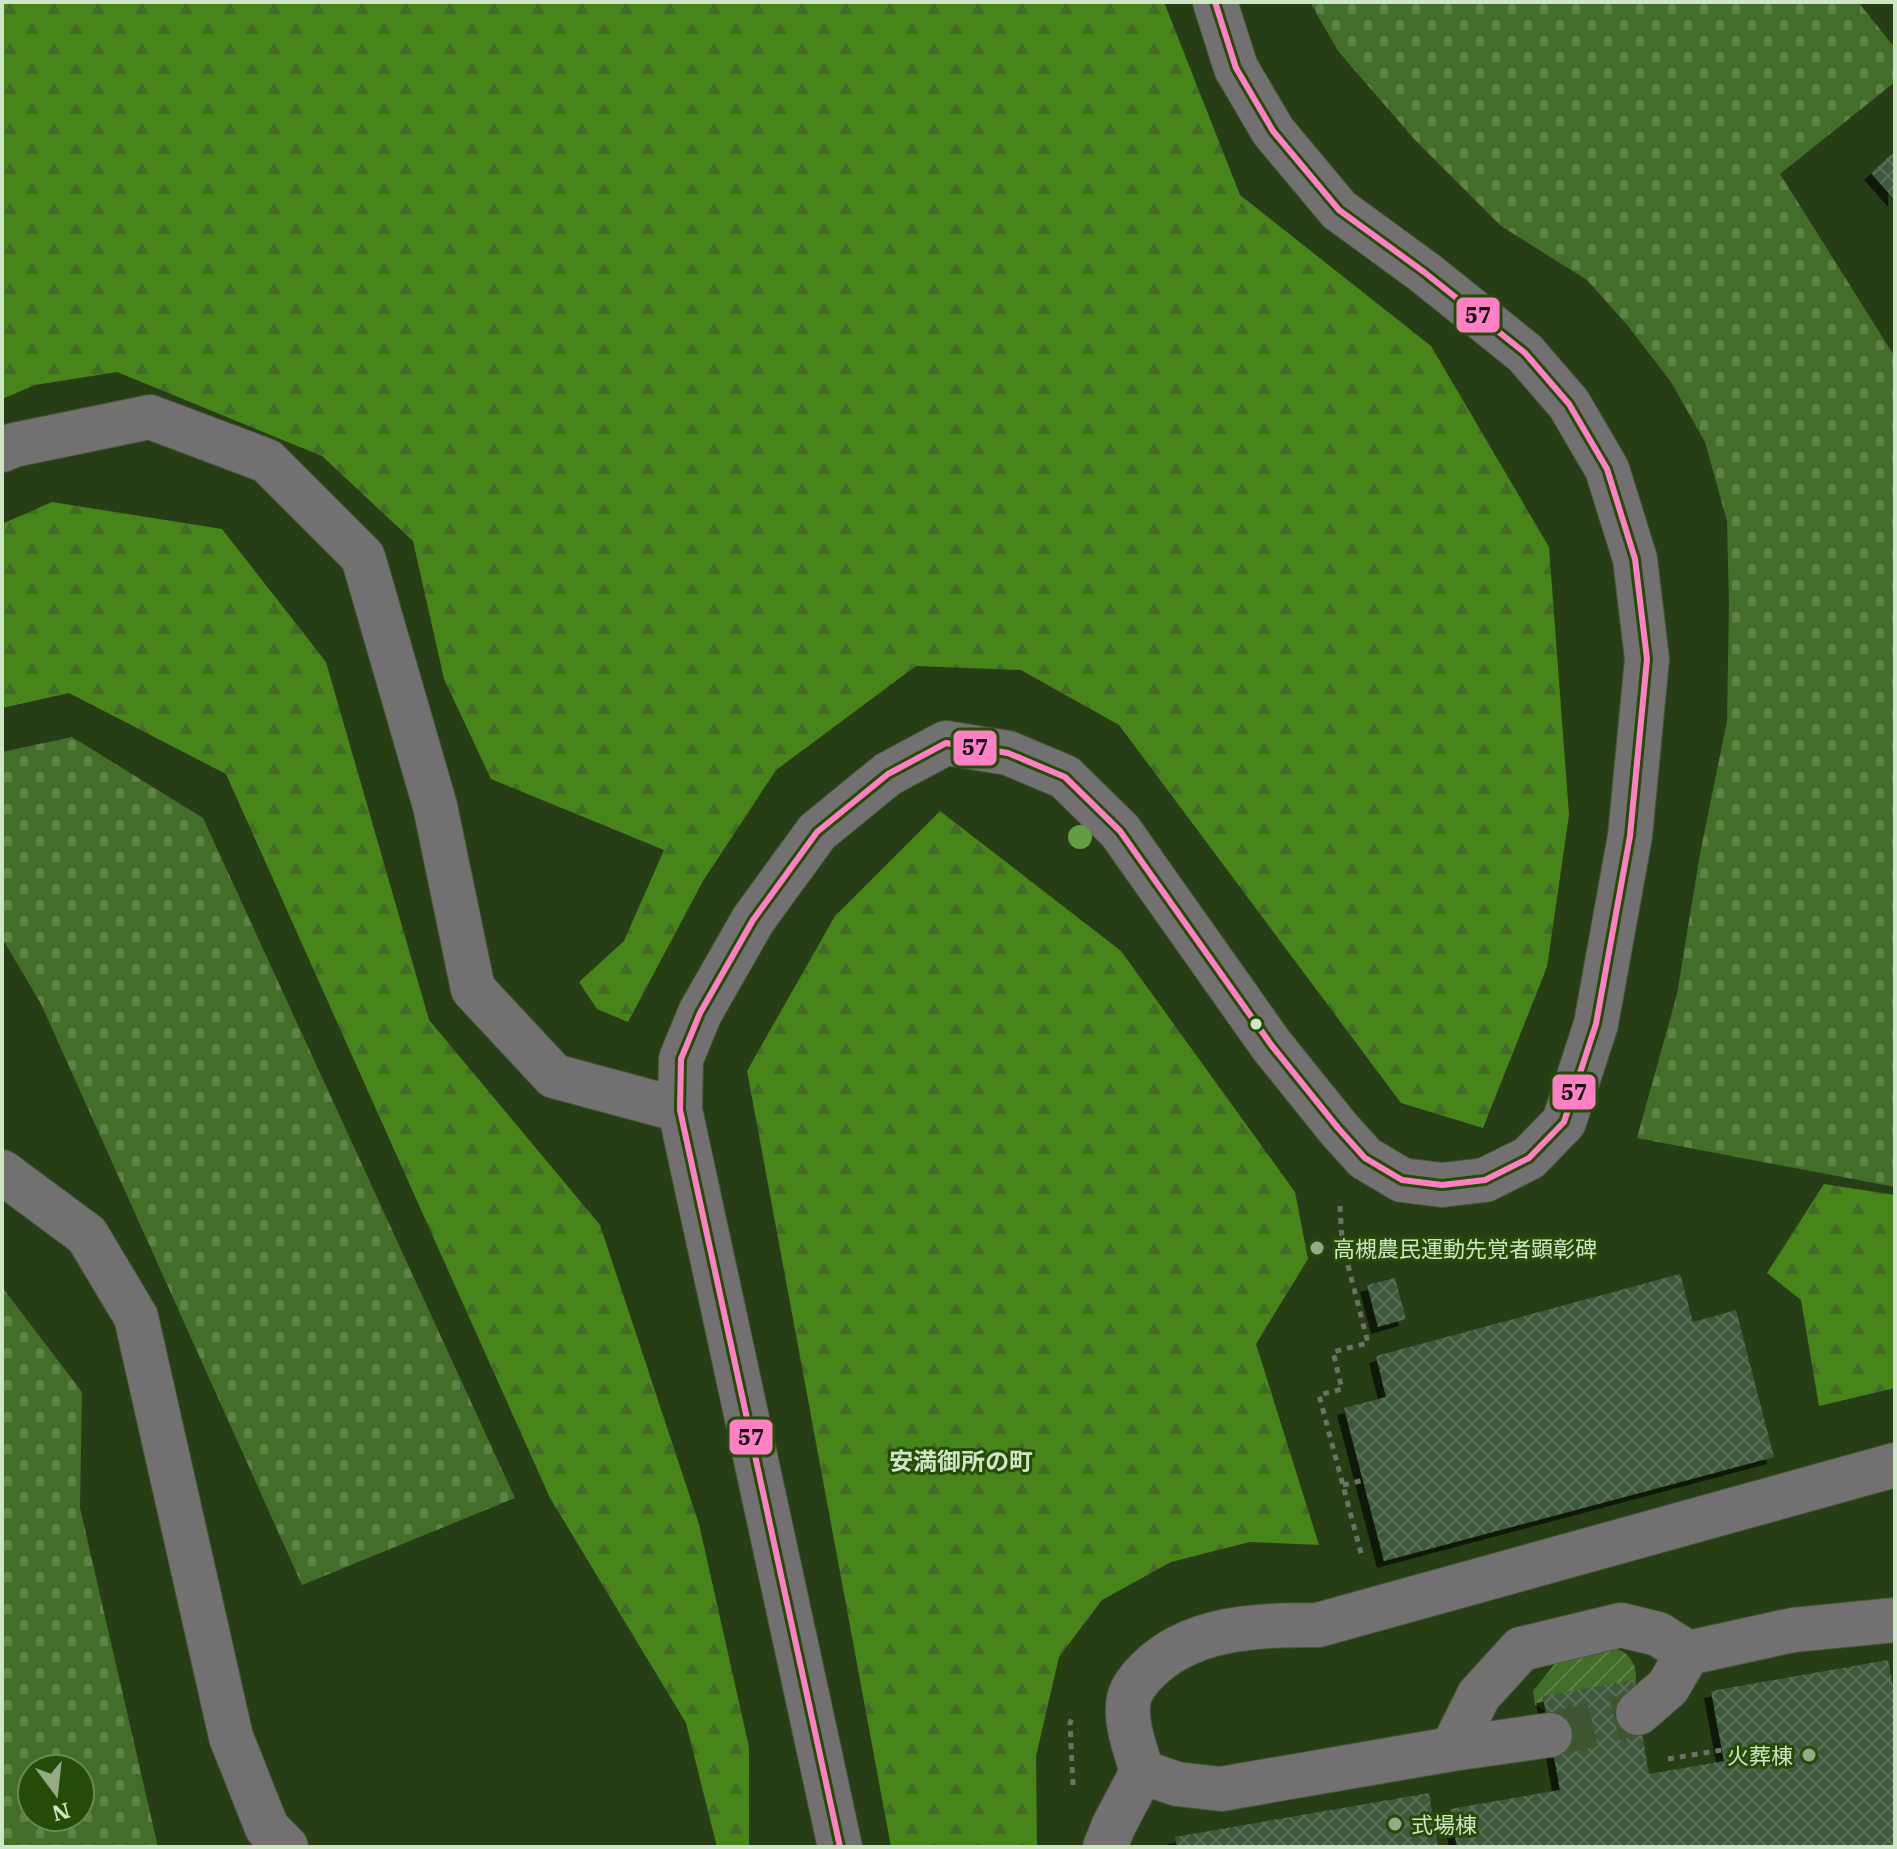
<svg xmlns="http://www.w3.org/2000/svg" width="1897" height="1849" viewBox="0 0 1897 1849" font-family="'IBM Plex Serif','Noto Sans JP',serif">
<style>
.forest{fill:url(#forest-firs)}
.cemetery{fill:url(#cemetery-stones);fill-rule:evenodd}
.garden{fill:url(#garden-furrows)}
.building{fill:url(#building-cross-hatch);filter:url(#shadow)}
.lines{fill:none;stroke-linecap:round;stroke-linejoin:round}
.minor-tunnel{stroke:#405630;stroke-width:44;stroke-dasharray:44 22;stroke-linecap:butt}
.minor-casing{stroke:#435535;stroke-width:46}
.path{stroke:#6d7268;stroke-width:5;stroke-dasharray:6 6;stroke-linecap:butt}
.minor{stroke:#727070;stroke-width:44}
.bus-1-casing{stroke:#244c07;stroke-width:12}
.bus-1{stroke:#ff80c5;stroke-width:6}
.tree{fill:#639d41}
.bus-dot{fill:#cee6c3;stroke:#244c07;stroke-width:3}
.poi-dot{fill:#94ab86;stroke:#244c07;stroke-width:3}
.labels{text-anchor:middle;dominant-baseline:central;stroke-width:6;stroke-linejoin:round;paint-order:stroke}
.poi-label{font-size:22px;fill:#cee6c3;stroke:#244c07;text-anchor:start}
.neighbourhood-label{font-size:24px;font-weight:bold;fill:#cee6c3;stroke:#244c07}
.line-badge{stroke:#244c07;stroke-width:3}
.pale-badge-label{font-size:22px;text-anchor:middle;font-weight:bold;fill:#111}
</style>
<defs>
<pattern id="forest-firs" width="22" height="20" patternUnits="userSpaceOnUse" patternTransform="scale(2)"><rect width="22" height="20" fill="#47851b"/><path d="M5 1l3.5 6h-7zM16 11l3.5 6h-7z" fill="#436b27"/></pattern>
<pattern id="cemetery-stones" width="16" height="16" patternUnits="userSpaceOnUse" patternTransform="scale(2)"><rect width="16" height="16" fill="#436e29"/><path d="M2 7V4a2 2 0 0 1 4 0v3zM10 15v-3a2 2 0 0 1 4 0v3z" fill="#5d8346"/></pattern>
<pattern id="garden-furrows" width="10" height="10" patternUnits="userSpaceOnUse" patternTransform="scale(2)"><rect width="10" height="10" fill="#436e29"/><path d="M-1 1l2-2M0 10L10 0M9 11l2-2" fill="none" stroke="#5d8346"/></pattern>
<pattern id="building-cross-hatch" width="8" height="8" patternUnits="userSpaceOnUse" patternTransform="scale(2)"><rect width="8" height="8" fill="#3e583c"/><path d="M0 0l8 8M0 8l8-8" fill="none" stroke="#597057"/></pattern>
<filter id="shadow"><feDropShadow dx="-7" dy="7" stdDeviation="0" flood-color="#0009"/></filter>
</defs>
<rect width="100%" height="100%" fill="#273d16"/>
<g class="forest">
<path d="M2,2H1164L1240,195L1431,346L1549,547L1569,815L1547,967L1483,1128L1401,1103L1119,725L1021,670L916,666L776,770L703,881L628,1022L597,1009L579,982L624,941L664,850L491,779L444,679L413,541L322,456L117,372L35,385L2,399Z"/>
<path d="M52,502L222,529L326,662L429,1020L600,1225L699,1524L749,1747V1847H717L686,1723L550,1498L226,774L69,693L2,708V524Z"/>
<path d="M940,811L1121,951L1295,1192L1308,1259L1256,1344L1319,1545L1250,1542L1171,1562L1102,1600L1059,1657L1036,1756L1037,1847H891L747,1071L835,916Z"/>
<path d="M1824,1184L1895,1195V1388L1819,1406L1801,1300L1767,1273Z"/>
</g>
<g class="cemetery">
<path d="M1310,2H1858L1895,48V82L1780,174L1895,357V1187L1637,1138L1677,994L1700,854L1727,721L1729,604L1727,521L1705,442L1671,382L1628,326L1587,280L1501,226L1415,140L1338,51Z"/>
<path d="M72,737L203,818L515,1498L302,1585L41,1004L2,938V752Z"/>
<path d="M2,1287L82,1392L80,1508L158,1847H2ZM32,1769H80V1817H32Z"/>
</g>
<path class="garden" d="M1609,1646C1632,1652 1639,1666 1635,1689L1543,1697L1546,1711L1535,1705L1533,1691L1558,1660Z"/>
<g class="building">
<path d="M1895,151V200L1871,173Z"/>
<path d="M1680,1274L1693,1322L1736,1310L1774,1457L1384,1561L1344,1408L1386,1397L1376,1356Z"/>
<path d="M1395,1278L1406,1319L1378,1327L1367,1285Z"/>
<path d="M1888,1660L1895,1697V1847H1457L1450,1809L1560,1790L1543,1696L1633,1680L1649,1774L1724,1761L1711,1691Z"/>
<path d="M1429,1793L1438,1847H1177L1175,1837Z"/>
</g>
<g class="lines">
<path class="minor-tunnel" d="M1550,1735L1638,1713"/>
<defs>
<g id="minor">
<path d="M2,450L14,445L150,417L267,461L363,557L435,806L473,989L554,1076L680,1110"/>
<path d="M2,1172L87,1235L136,1317L231,1737L267,1828L286,1847"/>
<path d="M1638,1713L1668,1687L1688,1653L1793,1630L1895,1620"/>
<path d="M1550,1735L1452,1749L1221,1789L1177,1784L1142,1772C1136,1750 1124,1722 1129,1699C1130,1691 1139,1679 1145,1673C1189,1626 1258,1625 1318,1625L1895,1465"/>
<path d="M1452,1749L1479,1695L1521,1649L1621,1625L1658,1634L1688,1653"/>
<path d="M840,1847L680,1110L681,1059L700,1013L753,920L817,832L888,774L946,743L1008,753L1065,777L1120,831L1272,1046L1338,1128L1365,1158L1402,1180L1442,1185L1485,1180L1529,1158L1564,1122L1596,1024L1630,836L1647,659L1635,559L1607,469L1569,404L1525,353L1424,272L1339,210L1273,131L1236,68L1215,2"/>
<path d="M1105,1847L1114,1825L1142,1772"/>
</g>
</defs>
<use href="#minor" class="minor-casing"/>
<g class="path">
<path d="M1340,1206L1342,1242L1368,1343L1333,1352L1342,1389L1319,1395L1362,1557"/>
<path d="M1343,1485L1364,1480"/>
<path d="M1668,1759L1722,1750"/>
<path d="M1073,1785L1070,1723L1073,1716"/>
</g>
<use href="#minor" class="minor"/>
<defs>
<path id="bus-1" d="M840,1847L680,1110L681,1059L700,1013L753,920L817,832L888,774L946,743L1008,753L1065,777L1120,831L1272,1046L1338,1128L1365,1158L1402,1180L1442,1185L1485,1180L1529,1158L1564,1122L1596,1024L1630,836L1647,659L1635,559L1607,469L1569,404L1525,353L1424,272L1339,210L1273,131L1236,68L1215,2"/>
</defs>
<use href="#bus-1" class="bus-1-casing"/>
<use href="#bus-1" class="bus-1"/>
</g>
<circle class="tree" cx="1080" cy="837" r="12"/>
<circle class="bus-dot" cx="1256" cy="1024" r="7"/>
<g class="poi-dot">
<circle cx="1317" cy="1248" r="8"/>
<circle cx="1809" cy="1755" r="8"/>
<circle cx="1395" cy="1824" r="8"/>
</g>
<g class="labels">
<g class="poi-label">
<text x="1333" y="1248">高槻農民運動先覚者顕彰碑</text>
<text x="1793" y="1755" text-anchor="end">火葬棟</text>
<text x="1411" y="1824">式場棟</text>
</g>
<g class="neighbourhood-label">
<text x="961" y="1461">安満御所の町</text>
</g>
</g>
<g class="line-badge">
<rect x="1455" y="296" width="46" height="38" rx="8" fill="#ff80c5"/>
<rect x="952" y="729" width="46" height="38" rx="8" fill="#ff80c5"/>
<rect x="1551" y="1073" width="46" height="38" rx="8" fill="#ff80c5"/>
<rect x="728" y="1418" width="46" height="38" rx="8" fill="#ff80c5"/>
</g>
<g class="pale-badge-label">
<text x="1478" y="323">57</text>
<text x="975" y="755">57</text>
<text x="1574" y="1100">57</text>
<text x="751" y="1445">57</text>
</g>
<rect width="1897" height="1849" fill="none" stroke="#cee6c3" stroke-width="8"/>
<g transform="translate(56 1793) rotate(165)"><circle r="38" fill="#244c07" stroke="#688a52" stroke-width="2"/>
<path d="M0-6L14 30L0 20L-14 30Z" fill="#94ab86"/>
<text y="-12" font-size="22" font-weight="bold" text-anchor="middle" fill="#cee6c3">N</text>
</g>
</svg>
